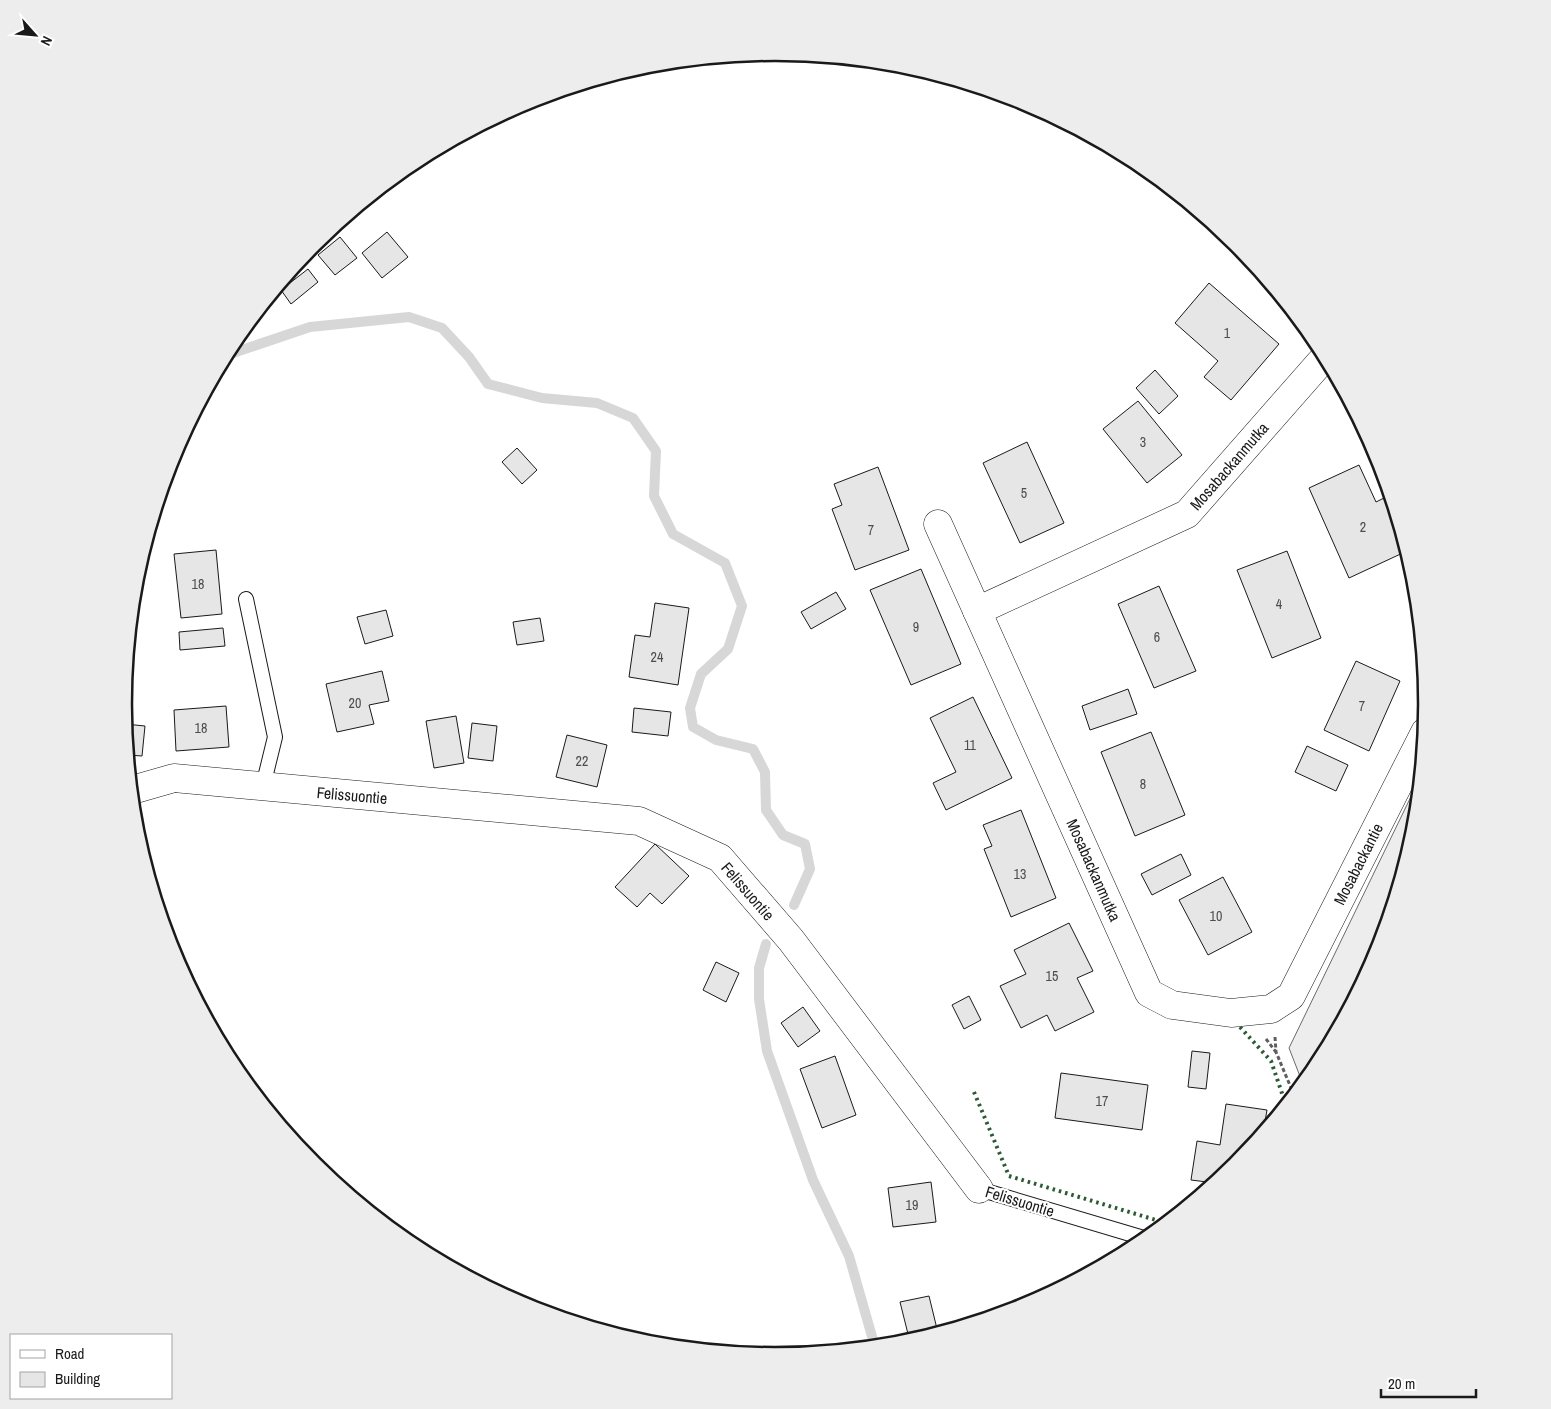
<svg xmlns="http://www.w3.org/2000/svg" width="1551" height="1409" viewBox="0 0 1551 1409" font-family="'Archivo Narrow',sans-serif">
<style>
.built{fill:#ededed;stroke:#6a6a6a}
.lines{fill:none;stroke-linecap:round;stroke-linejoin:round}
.stream{stroke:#d7d7d7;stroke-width:10}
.building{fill:#e6e6e6;stroke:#1a1a1a}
.lane-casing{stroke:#1a1a1a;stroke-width:16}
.street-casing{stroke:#1a1a1a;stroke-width:29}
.path{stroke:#5f5f5f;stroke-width:3;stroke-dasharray:4 2.5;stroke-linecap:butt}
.lane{stroke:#fff;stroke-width:14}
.street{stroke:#fff;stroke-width:28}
.hedge{stroke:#2b5a34;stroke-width:4;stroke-dasharray:2.5 4;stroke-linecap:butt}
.labels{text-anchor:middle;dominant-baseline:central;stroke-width:4;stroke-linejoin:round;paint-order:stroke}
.number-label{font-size:14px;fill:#4d4d4d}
.street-label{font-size:16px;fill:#1a1a1a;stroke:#fff}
.rim{fill:none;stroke:#1a1a1a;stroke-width:2.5}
</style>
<rect width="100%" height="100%" fill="#fff"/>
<path class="built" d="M1420,778L1415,832L1378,954L1317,1067L1303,1084L1289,1048Z"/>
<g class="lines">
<g class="stream">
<path d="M227,355L310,327L409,317L442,328L469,357L488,384L542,398L597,403L633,418L656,451L654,496L673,534L725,563L742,606L728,649L701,674L690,708L693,727L716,740L753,749L765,772L766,810L783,835L805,844L810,869L794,905"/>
<path d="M766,944L759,968V999L767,1051L813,1180L849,1256L875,1347"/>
</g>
</g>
<g class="building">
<path d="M387,232L408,257L382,278L362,253Z"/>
<path d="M340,237L357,258L335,275L318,255Z"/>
<path d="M308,269L318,282L291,304L281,290Z"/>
<path d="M1209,283L1279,344L1231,400L1204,377L1218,361L1175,323Z"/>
<path d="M1155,370L1178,396L1159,414L1136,388Z"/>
<path d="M1138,401L1182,455L1147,483L1103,429Z"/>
<path d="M1027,442L1064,523L1020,543L983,463Z"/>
<path d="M517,448L537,470L522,484L502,462Z"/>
<path d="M1359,465L1376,502L1390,495L1407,551L1349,578L1309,488Z"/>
<path d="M878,467L909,550L855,570L832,509L842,505L834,484Z"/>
<path d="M216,550L222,614L181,618L174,554Z"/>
<path d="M1287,551L1321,638L1272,658L1237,570Z"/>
<path d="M921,569L961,664L911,685L870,590Z"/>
<path d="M1159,586L1196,671L1154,688L1118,604Z"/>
<path d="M836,592L846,609L811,629L801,612Z"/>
<path d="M655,603L689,608L678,685L629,677L635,635L650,637Z"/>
<path d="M386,610L393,636L365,644L357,617Z"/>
<path d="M540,618L544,641L517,645L513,622Z"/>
<path d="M223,628L225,646L180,650L179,632Z"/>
<path d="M1356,661L1400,681L1369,751L1324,730Z"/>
<path d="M382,671L389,701L369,705L374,724L337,732L326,684Z"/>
<path d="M1128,689L1137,714L1090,730L1082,706Z"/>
<path d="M973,697L1012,778L946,810L933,783L956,772L930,718Z"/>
<path d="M226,706L229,747L176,751L174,710Z"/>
<path d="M634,708L671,712L668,736L632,732Z"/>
<path d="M456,716L464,763L434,768L426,721Z"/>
<path d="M472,723L497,726L493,761L468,758Z"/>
<path d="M125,724L145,726L142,756L128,755Z"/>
<path d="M1151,732L1185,815L1135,836L1101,752Z"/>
<path d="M567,735L607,745L597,787L556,777Z"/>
<path d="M1307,746L1348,765L1336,791L1295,772Z"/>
<path d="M1021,810L1056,898L1011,917L984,849L992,846L983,825Z"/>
<path d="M655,844L689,876L662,904L650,893L637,907L615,887Z"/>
<path d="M1181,854L1191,875L1152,895L1141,874Z"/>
<path d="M1223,877L1252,932L1208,955L1179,900Z"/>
<path d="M1069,923L1093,971L1077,978L1094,1012L1055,1031L1047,1015L1021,1028L1000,986L1026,974L1014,950Z"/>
<path d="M716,962L739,973L726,1002L703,990Z"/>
<path d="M969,996L981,1020L964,1029L952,1005Z"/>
<path d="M803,1007L820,1031L798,1047L781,1023Z"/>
<path d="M1192,1051L1210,1053L1206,1089L1188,1087Z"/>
<path d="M835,1056L856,1115L822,1128L800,1069Z"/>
<path d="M1061,1073L1148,1085L1142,1130L1055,1118Z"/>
<path d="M1226,1104L1267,1110L1263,1133L1236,1166L1215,1183L1191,1180L1197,1141L1220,1145Z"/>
<path d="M931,1182L936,1222L893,1227L888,1188Z"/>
<path d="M929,1296L938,1333L910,1342L900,1302Z"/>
</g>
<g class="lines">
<defs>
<g id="lane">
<path d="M246,599L275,737L263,786"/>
<path d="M979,1189L1147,1239"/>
</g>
<g id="street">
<path d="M938,524L1149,993L1172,1005L1231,1013L1271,1009L1291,996L1425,732"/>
<path d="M977,611L1187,514L1325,357"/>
<path d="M132,790L174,778L639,821L720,858L791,940L979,1189"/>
</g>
</defs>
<use href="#lane" class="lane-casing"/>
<use href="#street" class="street-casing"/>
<g class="path">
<path d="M1275,1037L1276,1052L1294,1095"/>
<path d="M1266,1039L1276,1052"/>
</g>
<use href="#lane" class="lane"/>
<use href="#street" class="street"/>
<g class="hedge">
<path d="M1240,1027L1271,1061L1286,1105"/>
<path d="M974,1092L1009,1176L1166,1223"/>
</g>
</g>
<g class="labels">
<g class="number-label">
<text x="1227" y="333">1</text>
<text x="1143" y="442">3</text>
<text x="1024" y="493">5</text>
<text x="1363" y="527">2</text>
<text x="871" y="530">7</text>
<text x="198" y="584">18</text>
<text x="1279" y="604">4</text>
<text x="916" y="627">9</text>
<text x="1157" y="637">6</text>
<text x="657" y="657">24</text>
<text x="355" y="703">20</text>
<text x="1362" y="706">7</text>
<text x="201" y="728">18</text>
<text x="970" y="745">11</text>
<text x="582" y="761">22</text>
<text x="1143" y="784">8</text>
<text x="1020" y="874">13</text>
<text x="1216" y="916">10</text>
<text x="1052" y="976">15</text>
<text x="1102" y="1101">17</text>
<text x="912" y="1205">19</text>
</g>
<g class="street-label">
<text transform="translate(1229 466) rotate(-49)">Mosabackanmutka</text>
<text transform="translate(352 795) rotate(5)">Felissuontie</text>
<text transform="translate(1358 864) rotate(-63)">Mosabackantie</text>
<text transform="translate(1094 870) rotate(66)">Mosabackanmutka</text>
<text transform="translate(748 891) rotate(49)">Felissuontie</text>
<text transform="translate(1020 1201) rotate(17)">Felissuontie</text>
</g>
</g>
<path d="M0 0H1551V1409H0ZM132 704a643 643 0 1 1 1286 0a643 643 0 1 1-1286 0Z" fill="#ededed" fill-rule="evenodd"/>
<path class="rim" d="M132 704a643 643 0 1 1 1286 0a643 643 0 1 1-1286 0Z"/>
<rect x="10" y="1334" width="162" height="65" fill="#ffffff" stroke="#a3a3a3"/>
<rect x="20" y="1350" width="25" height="8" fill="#ffffff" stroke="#a3a3a3"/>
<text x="55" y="1359" font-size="15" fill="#1a1a1a">Road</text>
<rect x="20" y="1372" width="25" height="15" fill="#e6e6e6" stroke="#a3a3a3"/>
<text x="55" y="1384" font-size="15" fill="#1a1a1a">Building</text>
<g transform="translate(35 35) rotate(117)" stroke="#ffffff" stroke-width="4" paint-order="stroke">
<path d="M0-4L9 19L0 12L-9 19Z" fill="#1a1a1a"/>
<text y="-8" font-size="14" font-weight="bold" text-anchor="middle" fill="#1a1a1a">N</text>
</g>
<path d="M1381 1389v8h95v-8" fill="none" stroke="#1a1a1a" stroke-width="2.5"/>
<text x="1388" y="1389" font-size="15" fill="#1a1a1a" stroke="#ffffff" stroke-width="4" paint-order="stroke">20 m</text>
</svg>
